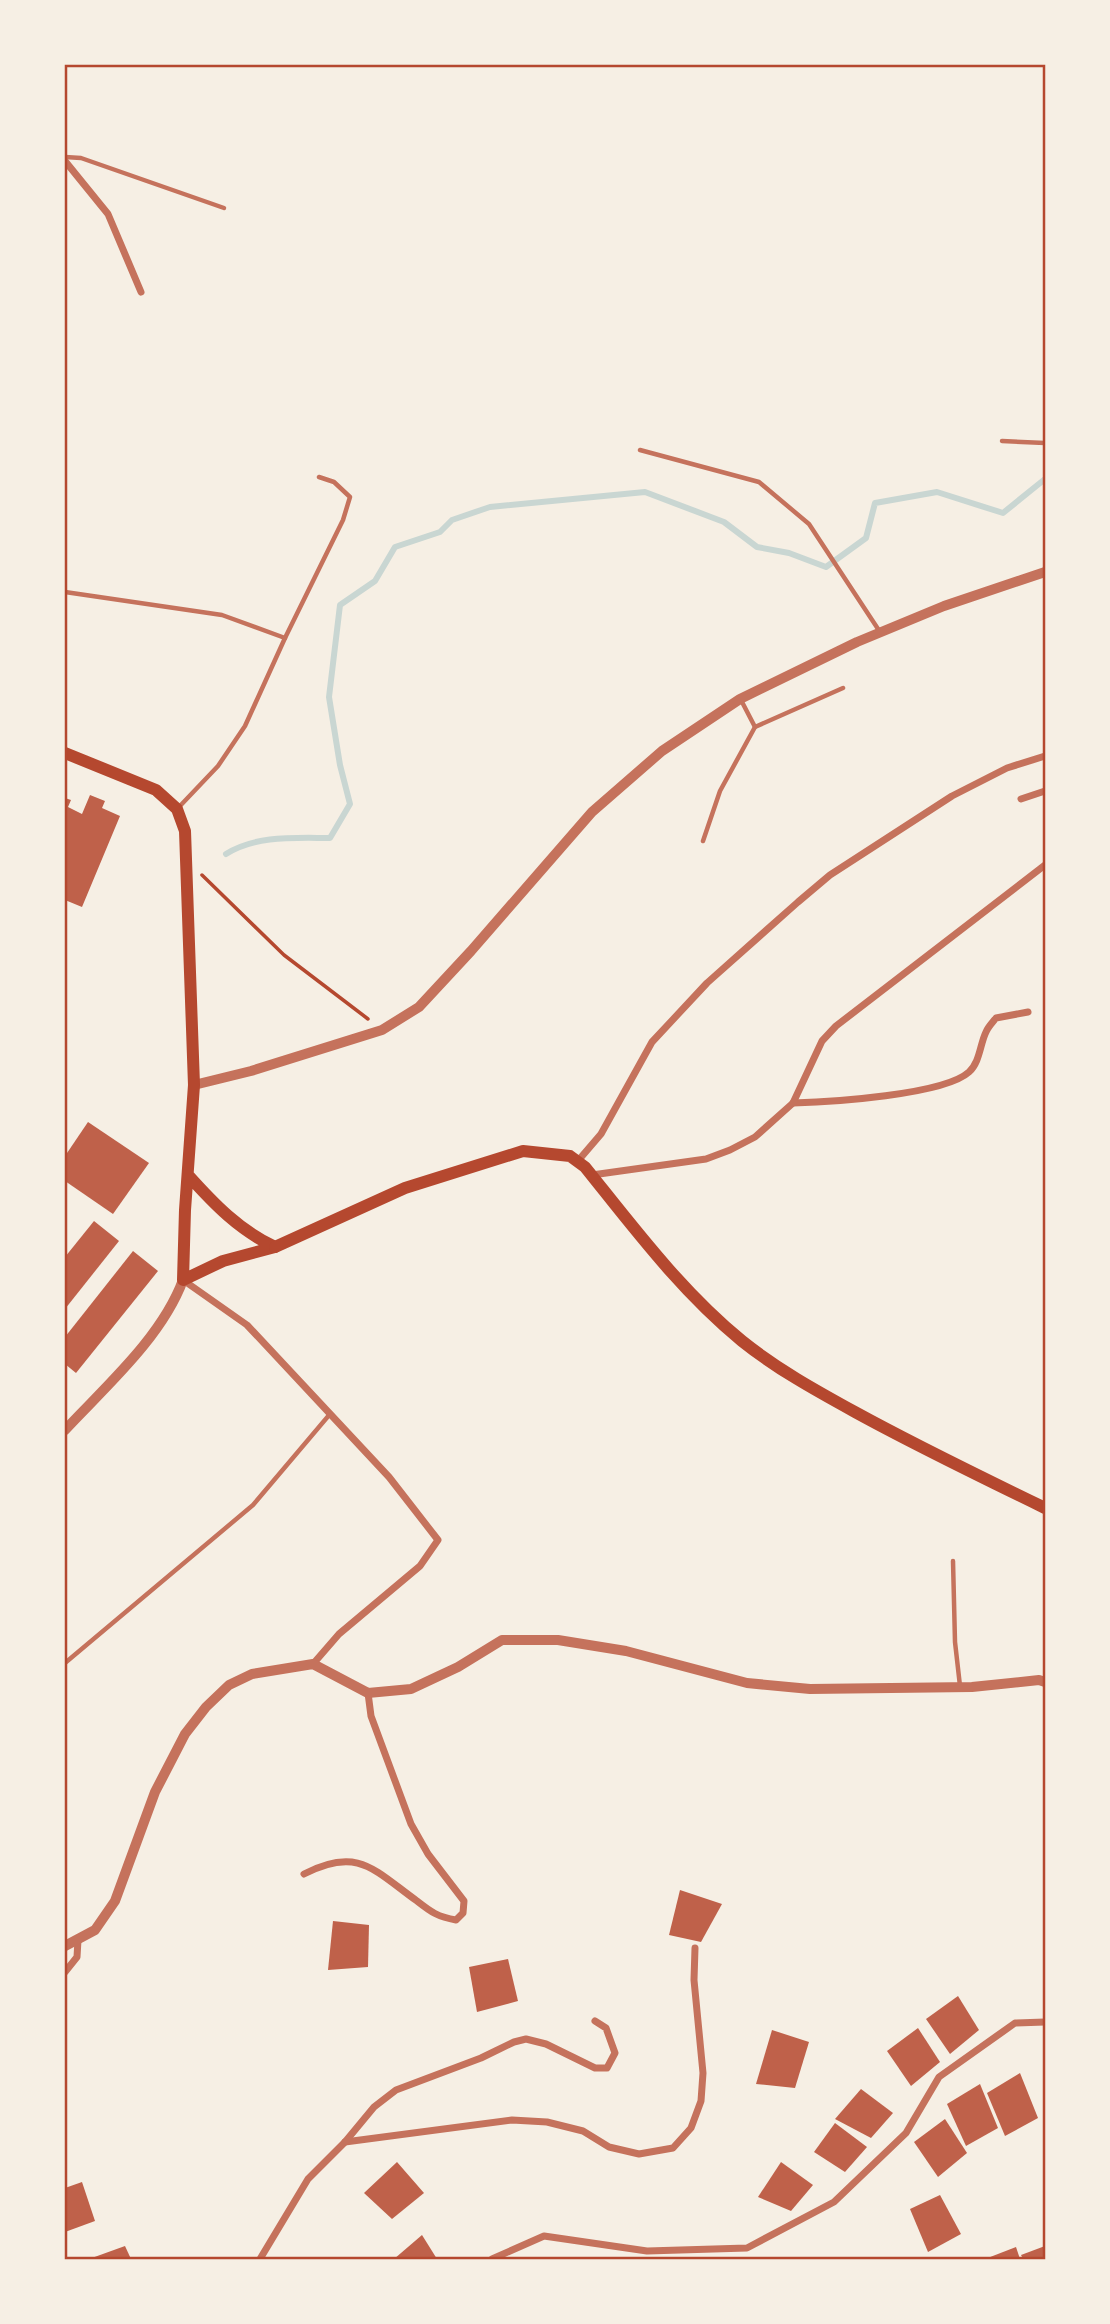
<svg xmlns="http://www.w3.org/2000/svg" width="1110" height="2324" viewBox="0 0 1110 2324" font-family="'Golos Text',sans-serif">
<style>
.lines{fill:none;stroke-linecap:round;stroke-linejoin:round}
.stream{stroke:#c9d6d2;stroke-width:6}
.building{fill:#bf614a}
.path{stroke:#b5482f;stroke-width:3.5}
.service{stroke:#c5725c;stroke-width:4.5}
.minor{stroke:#c5725c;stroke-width:7}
.tertiary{stroke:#c5725c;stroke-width:10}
.secondary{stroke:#b5482f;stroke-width:12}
.neatline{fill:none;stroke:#b5482f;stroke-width:2.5}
</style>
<rect width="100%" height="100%" fill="#f6efe4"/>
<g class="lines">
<path class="stream" d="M226,854C256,835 295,838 330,838L350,804L340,765L329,697L340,605L375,581L395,547L440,532L452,520L490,507L645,492L724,522L757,547L789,553L826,567L866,538L875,503L937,492L1003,513L1045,479"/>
</g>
<g class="building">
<path d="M90,795L105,801L102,808L120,816L82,907L65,900V798L71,800L68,807L82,814Z"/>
<path d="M88,1122L149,1163L113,1214L65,1181V1156Z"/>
<path d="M94,1221L119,1241L65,1309V1257Z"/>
<path d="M133,1251L158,1271L76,1373L65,1364V1337Z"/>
<path d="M680,1890L722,1904L701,1942L669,1935Z"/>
<path d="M333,1921L369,1925L368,1967L328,1970Z"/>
<path d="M508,1959L518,2001L477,2012L469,1967Z"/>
<path d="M958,1996L979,2030L950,2054L926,2019Z"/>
<path d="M918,2028L940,2062L911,2086L887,2051Z"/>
<path d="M772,2030L809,2042L795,2088L756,2084Z"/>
<path d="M1020,2073L1038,2118L1005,2136L987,2093Z"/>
<path d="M980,2084L998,2128L966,2146L947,2104Z"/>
<path d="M861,2089L893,2113L871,2138L835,2119Z"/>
<path d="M945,2119L967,2153L938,2177L914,2142Z"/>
<path d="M835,2123L867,2147L845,2172L814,2152Z"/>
<path d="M397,2162L424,2193L392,2219L364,2193Z"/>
<path d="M781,2162L813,2185L791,2211L758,2197Z"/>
<path d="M82,2182L95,2221L65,2232V2188Z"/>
<path d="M940,2195L961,2234L928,2252L910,2209Z"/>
<path d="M422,2235L437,2259H394Z"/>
<path d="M125,2246L131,2259H89Z"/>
<path d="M1045,2246V2259H1023L1021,2255Z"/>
<path d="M1016,2247L1020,2259H985Z"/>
</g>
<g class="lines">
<path class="path" d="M202,875L284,955L368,1019"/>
<g class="service">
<path d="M65,157L81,158L224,208"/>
<path d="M1002,441L1045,443"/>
<path d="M640,450L759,482L809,524L880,632"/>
<path d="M65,592L222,615L285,638"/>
<path d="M741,700L755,727"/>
<path d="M179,807L218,766L245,726L285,638L343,520L350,497L334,482L319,477"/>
<path d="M703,841L720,791L755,727L843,688"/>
<path d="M953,1561L955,1642L960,1686"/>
<path d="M65,1663L253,1505L330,1414"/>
</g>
<g class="minor">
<path d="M65,161L108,214L141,292"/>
<path d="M1021,799L1045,791"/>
<path d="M793,1103C830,1102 944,1095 969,1072C980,1062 980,1044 986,1032C988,1027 993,1022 996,1018L1028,1012"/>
<path d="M577,1162L601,1134L652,1042L707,983L798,902L830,875L952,796L1007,768L1045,756"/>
<path d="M592,1175L706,1159L730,1150L755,1137L793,1103L822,1041L836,1026L1045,865"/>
<path d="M183,1280L247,1325L389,1477L438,1540L420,1566L339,1634L313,1664"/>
<path d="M304,1874C358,1846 374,1870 417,1901C431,1912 438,1917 456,1920L463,1913L464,1901L428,1854L411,1824L371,1716L368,1693"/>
<path d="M65,1972L77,1957L78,1940"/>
<path d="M345,2142L512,2120L547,2122L583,2131L609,2147L639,2154L673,2148L691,2128L701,2101L703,2073L694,1980L695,1948"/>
<path d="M260,2259L308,2179L345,2142L374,2107L396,2090L481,2058L514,2042L526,2039L546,2044L595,2068H607L615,2053L606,2028L595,2021"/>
<path d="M492,2259L544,2236L647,2251L747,2248L834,2202L906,2133L939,2077L1015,2023L1045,2022"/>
</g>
<g class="tertiary">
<path d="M194,1085L251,1071L382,1030L419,1007L471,951L592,812L662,751L740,699L857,642L944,606L1045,572"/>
<path d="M65,1430C106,1386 162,1337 183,1280"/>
<path d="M65,1946L95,1930L115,1901L155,1792L185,1734L206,1707L229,1685L252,1674L313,1664L368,1693L411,1689L458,1667L502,1640H558L626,1651L747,1683L810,1689L972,1687L1039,1680L1045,1682"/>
</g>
<g class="secondary">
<path d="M65,753L156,790L177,809L185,831L194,1085L185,1210L183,1280L223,1261L275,1247C239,1230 214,1204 188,1175"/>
<path d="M275,1247L405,1188L523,1151L570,1156L585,1167C634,1228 681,1291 742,1341C777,1369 815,1390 855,1412C917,1446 981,1477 1045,1508"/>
</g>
</g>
<rect width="1110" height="2324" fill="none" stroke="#f6efe4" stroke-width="133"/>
<rect x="66" y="66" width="978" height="2192" class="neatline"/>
</svg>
